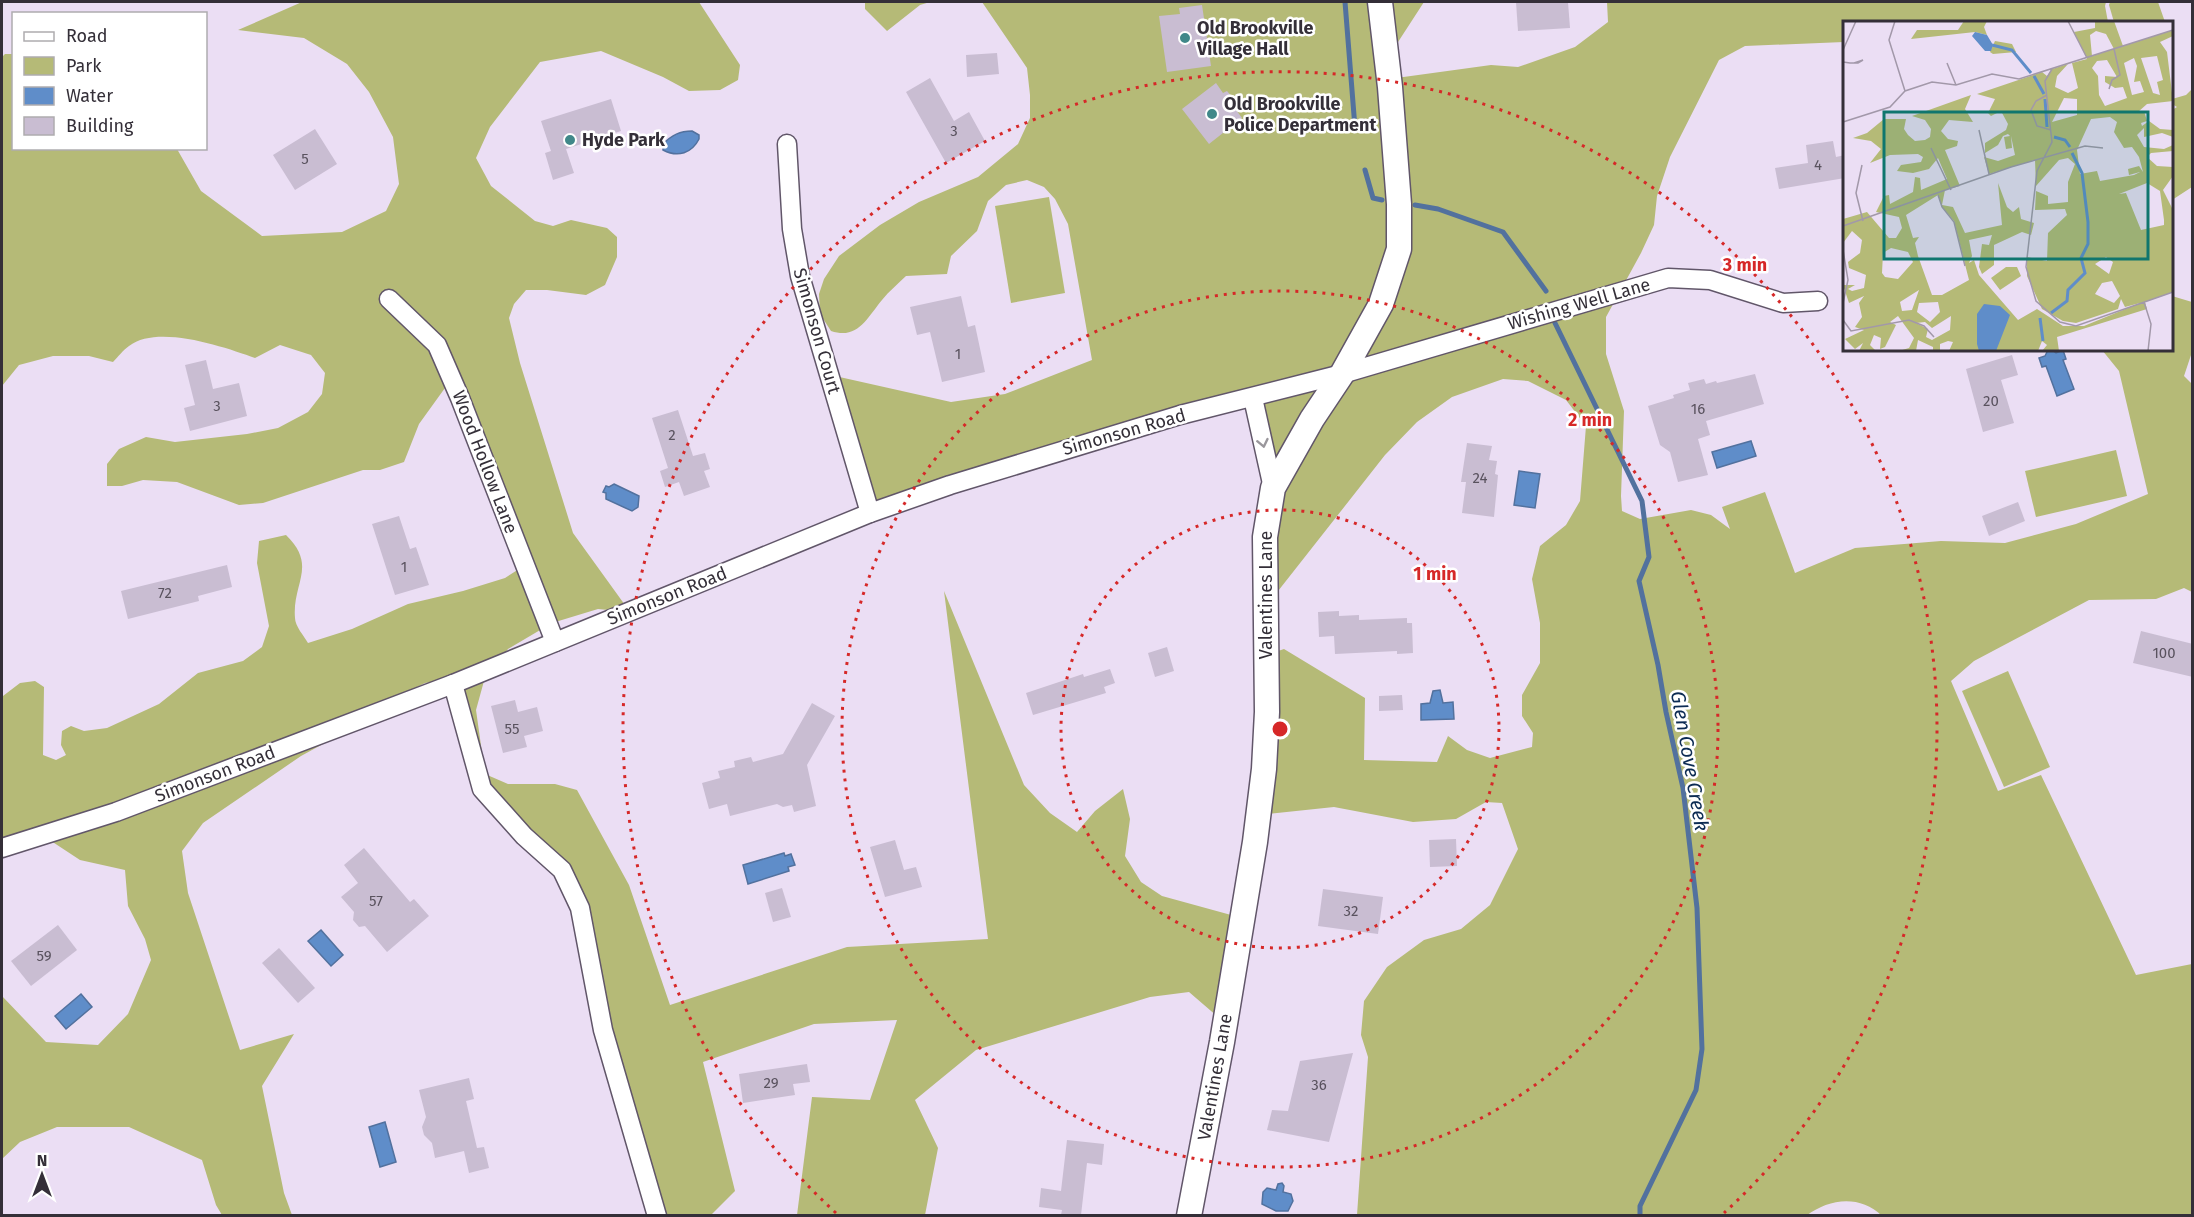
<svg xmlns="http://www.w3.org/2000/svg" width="2194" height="1217" viewBox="0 0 2194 1217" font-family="'Fira Sans',sans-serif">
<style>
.green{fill:#b5ba77}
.water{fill:#5f8dc9;stroke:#52719e;stroke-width:1.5}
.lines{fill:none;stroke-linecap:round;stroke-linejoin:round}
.stream{stroke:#52719e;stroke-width:5}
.building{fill:#c9bdd2}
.minor-casing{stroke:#615669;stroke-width:21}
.tertiary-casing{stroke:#615669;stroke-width:27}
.minor{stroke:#fff;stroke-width:18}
.tertiary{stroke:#fff;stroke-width:24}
.oneway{stroke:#9a979c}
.ring{fill:none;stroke:#d62828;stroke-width:3;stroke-dasharray:3 6}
.poi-dot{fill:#408889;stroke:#fff;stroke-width:2}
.labels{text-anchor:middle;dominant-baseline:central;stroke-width:5;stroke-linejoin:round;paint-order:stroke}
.number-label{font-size:15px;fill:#59525e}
.poi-label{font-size:18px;font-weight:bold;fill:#342f38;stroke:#fff;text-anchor:start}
.street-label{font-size:18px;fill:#342f38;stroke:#fff}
.water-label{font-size:20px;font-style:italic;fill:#0c2b53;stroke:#fff}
.inset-river{fill:none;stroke:#5f8dc9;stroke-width:3}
.inset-road{fill:none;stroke:#a298a9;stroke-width:1.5}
.view{fill:#0f766e;fill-opacity:0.15;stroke:#0f766e;stroke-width:3}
.inset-edge{fill:none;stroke:#342f38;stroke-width:3}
.centre{fill:#d62828;stroke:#fff;stroke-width:3}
.ring-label{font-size:18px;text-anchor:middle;font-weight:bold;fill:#d62828;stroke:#fff;stroke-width:5;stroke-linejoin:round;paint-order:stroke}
</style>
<rect width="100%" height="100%" fill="#ebdef4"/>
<g class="green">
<path d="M302,2H699L740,65L738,80L720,90L689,91L663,77L601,51L540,62L490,127L476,158L491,186L535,221L553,226L571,220L607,228L617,237V257L605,285L586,295L547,290H526L514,304L509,318L520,363L573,533L630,612L598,609L552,623L508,649L484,681L476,710L485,774L508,784H555L577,790L629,885L670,1005L847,947L988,939L944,591L1024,785L1050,813L1077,832L1095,811L1123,789L1130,819L1125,856L1141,882L1162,896L1242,918L1225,1023L1189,992L1150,997L976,1050L915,1100L938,1148L925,1215H797L812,1097L870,1100L897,1020L814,1024L703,1062L735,1191L711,1215H664L609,1035L583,904L485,788L473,733L438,681L425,683L405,693L387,709L301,756L203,823L182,851L188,893L240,1050L294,1034L262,1086L284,1193L292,1215H222L216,1205L202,1160L129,1127H57L20,1142L2,1159V996L46,1042L98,1045L128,1014L151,960L145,939L128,906L125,870L80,860L42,835L2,848V699L3,696L20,683L35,681L44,687L43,755L56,760L66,755L61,745L62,731L71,726L84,731L107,728L159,704L198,673L243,661L262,647L269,626L257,563L259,541L286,535C318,566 292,583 295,618C295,626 304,636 308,643L352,629L408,604L463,591L505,578L519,569L450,381L419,424L404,462L380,470H363L263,503L239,505L177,482L143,480L122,486H107V464L119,449L146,437L175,442L247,434L278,428L308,412L322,394L325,373L311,355L280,345L255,358C224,347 158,324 129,346C123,350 118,357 113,362L89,356H53L19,365L2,386V57L5,54H13L14,148L177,149L201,191L262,236L342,232L386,211L399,184L393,137L369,92L347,64L304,38L238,30Z"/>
<path d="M865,2H930L920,5L887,31L865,9Z"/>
<path d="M982,2H1424L1387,59L1389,79L1491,65L1518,67L1575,47L1608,22L1607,2H2106L2105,6L2108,22H1844V42L1745,46L1719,60L1670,157L1657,196L1654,225L1641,253L1606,317V354L1624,411L1621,496L1622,511L1640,519L1691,510L1711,515L1730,529L1722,507L1765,492L1795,573L1855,548L1941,541L2005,543L2076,524L2148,494L2119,371L2102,350H2172V296L2192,302V352L2184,376L2192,384V592L2184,588L2156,599L2089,600L1974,661L1951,681L1998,791L2041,775L2136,975L2192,964V1215L1882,1216C1860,1195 1830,1198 1806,1216L1357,1215L1368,1057L1361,1035L1364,1001L1387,967L1424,940L1461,929L1490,905L1518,849L1502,803L1486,802L1456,819L1413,822L1334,807L1258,815L1266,655L1284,649L1365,698L1364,760L1437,762L1448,736L1467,750L1490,758L1532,747L1533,733L1522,716V695L1540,663V623L1532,579L1540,546L1566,525L1580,501L1586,426L1566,400L1528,381L1503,379L1452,397L1417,422L1385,455L1264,609L1272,488L1253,398L870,513L835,376L951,402L1005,394L1092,360L1068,224L1055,199L1044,187L1027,180L1006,185L988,201L977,231L951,256L947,274L906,276C898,284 889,291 882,300C867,318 858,340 831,331L820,314L819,294L824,279L839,256L880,225L919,202L978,177L1018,144L1030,118V95L1027,68Z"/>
<path d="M2110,2H2158L2165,22H2114L2109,5Z"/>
<path d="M2192,89V187L2172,200V110L2177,107L2172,104V99L2186,95Z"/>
<path d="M1049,197L1065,293L1011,303L995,206Z"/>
<path d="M2116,450L2127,496L2036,517L2025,471Z"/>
<path d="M2008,671L2050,767L2004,787L1962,691Z"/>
</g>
<g class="water">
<path d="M692,131L699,135V139C692,153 678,158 663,150V144C672,135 680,131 692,131Z"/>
<path d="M2048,350H2052L2056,353L2063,350L2066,359L2063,360L2074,389L2057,396L2046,366L2042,367L2039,358L2045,356Z"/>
<path d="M1751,441L1756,456L1717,468L1712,452Z"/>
<path d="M1519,471L1540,474L1535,508L1514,505Z"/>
<path d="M614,484L639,496L638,507L632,511L606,499V493L603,492L606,486L609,487Z"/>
<path d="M1440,690L1443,703L1453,702L1454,719L1421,720V704L1430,703L1433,691Z"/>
<path d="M784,853L785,856L791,854L795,865L788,867L789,871L748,884L743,865Z"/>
<path d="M321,930L343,955L331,966L308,941Z"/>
<path d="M81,994L92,1007L66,1029L55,1016Z"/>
<path d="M385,1122L396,1162L380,1167L369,1127Z"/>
<path d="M1282,1183L1284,1186L1283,1192L1291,1194L1293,1201L1288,1211H1276L1262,1204L1263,1192L1267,1188L1276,1190L1278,1184Z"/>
</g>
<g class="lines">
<g class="stream">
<path d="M1345,2L1355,128"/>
<path d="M1365,170L1373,198L1382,200"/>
<path d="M1415,205L1438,209L1503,232L1546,291"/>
<path d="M1555,323L1642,501L1649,557L1639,581L1658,665L1666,712L1683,788L1697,908L1702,1049L1696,1090L1640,1206V1216"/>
</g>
</g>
<g class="building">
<path d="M1516,2H1568L1570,28L1518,31Z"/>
<path d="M1202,5L1211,66L1167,72L1159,16L1180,14L1179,8Z"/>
<path d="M997,53L999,74L967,77L966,55Z"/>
<path d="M930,78L954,121L969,112L985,141L946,163L906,92Z"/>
<path d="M1216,83L1223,93L1227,91L1238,104L1234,107L1242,118L1209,144L1182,109Z"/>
<path d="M611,99L621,131L566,149L574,173L553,180L545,153L551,151L541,121Z"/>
<path d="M315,129L337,164L295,190L273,155Z"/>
<path d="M1833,141L1836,157L1845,155V178L1779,189L1775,168L1808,163L1806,145Z"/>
<path d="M961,296L968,327L975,325L985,372L942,382L930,332L917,335L910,307Z"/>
<path d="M2012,355L2018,375L2001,380L2014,423L1983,432L1966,369Z"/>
<path d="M206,360L213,389L239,383L247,416L190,431L184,408L195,405L185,365Z"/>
<path d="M1755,374L1764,404L1706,421L1710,435L1698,439L1708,475L1678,482L1670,452L1660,445L1648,406L1674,398L1673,395L1690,390L1688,383L1704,379L1706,384L1716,381L1717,383Z"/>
<path d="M678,410L693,456L705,453L710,469L704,471L710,487L684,496L679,482L665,487L660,471L668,468L652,418Z"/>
<path d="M1467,443L1492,446L1489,460L1497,461L1495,474L1498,475L1494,517L1462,513L1466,482H1461Z"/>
<path d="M2018,502L2025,521L1989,536L1982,516Z"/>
<path d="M399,516L410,549L416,547L429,585L395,595L372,524Z"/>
<path d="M227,565L232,587L198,596L199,601L128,619L121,591Z"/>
<path d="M1339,611V616L1359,615V620L1407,618V623H1412L1413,653L1397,654V651L1335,654L1334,636L1319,637L1318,612Z"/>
<path d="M2141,631L2193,644V677L2133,663Z"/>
<path d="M1167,647L1174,671L1155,677L1148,653Z"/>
<path d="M1110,669L1115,683L1104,687L1106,693L1033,715L1026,693L1083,674L1084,677Z"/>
<path d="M1402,695L1403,710L1379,711V696Z"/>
<path d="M515,700L518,712L537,707L543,731L524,736L527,747L503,753L491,706Z"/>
<path d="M812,703L835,716L807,765L816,806L794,812L792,805L783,807L777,804L730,816L727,804L709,809L702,783L720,778L718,771L735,767L734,761L751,757L753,762L783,754Z"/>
<path d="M1456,839L1457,866L1430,867L1429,840Z"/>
<path d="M895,840L904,870L916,867L922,887L885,897L870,847Z"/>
<path d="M364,848L410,902L414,899L429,916L387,952L365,926L359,927L353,920L354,912L341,897L358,883L344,865Z"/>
<path d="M782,888L791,917L773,922L765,893Z"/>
<path d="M1323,889L1383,897L1378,934L1318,926Z"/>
<path d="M58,925L77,950L31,986L11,961Z"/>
<path d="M279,948L315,988L298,1003L262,963Z"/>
<path d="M1353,1053L1329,1142L1267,1130L1272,1110L1288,1111L1300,1061Z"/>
<path d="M807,1064L810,1082L793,1084L795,1095L743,1103L739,1074Z"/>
<path d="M469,1078L474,1099L466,1101L477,1148L484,1147L489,1168L469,1173L464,1151L435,1158L432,1143L424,1135L422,1127L426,1117L419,1090Z"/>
<path d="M1067,1140L1104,1144L1102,1165L1087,1163L1081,1215H1061L1062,1210L1039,1207L1041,1188L1061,1191Z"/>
</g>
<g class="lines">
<defs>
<g id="minor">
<path d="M787,144L792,229L800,276L870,513"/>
<path d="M389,299L437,345L460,398L555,642"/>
<path d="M1253,398L1273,488"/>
<path d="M453,684L482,789L524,836L562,870L580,908L603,1030L657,1216"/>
<path d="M2,848L116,812L453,684L870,513L950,485L1180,415L1342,374L1668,278L1710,280L1783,303L1818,301"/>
</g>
<path id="tertiary" d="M1189,1216L1222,1042L1255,842L1264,769L1267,712L1265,537L1273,488L1312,419L1342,374L1381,304L1399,249V204L1390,87L1380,2"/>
</defs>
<use href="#minor" class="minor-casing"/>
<use href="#tertiary" class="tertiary-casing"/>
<use href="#minor" class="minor"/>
<use href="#tertiary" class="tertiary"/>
</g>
<defs><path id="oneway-chevron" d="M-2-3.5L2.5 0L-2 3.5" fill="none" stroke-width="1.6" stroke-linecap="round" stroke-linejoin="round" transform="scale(1.5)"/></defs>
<use class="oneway" href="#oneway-chevron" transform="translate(1263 443) rotate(78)"/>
<g class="ring">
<circle cx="1280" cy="729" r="219"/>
<circle cx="1280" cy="729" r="438"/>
<path d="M836 1213A657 657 0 1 1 1724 1213"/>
</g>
<g class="poi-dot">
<circle cx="1185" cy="38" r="6"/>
<circle cx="1212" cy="114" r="6"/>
<circle cx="570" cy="140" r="6"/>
</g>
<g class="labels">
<g class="number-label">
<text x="954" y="131">3</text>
<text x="305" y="159">5</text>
<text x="1818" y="165">4</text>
<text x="958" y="354">1</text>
<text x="1991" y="401">20</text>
<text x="217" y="406">3</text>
<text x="1698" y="409">16</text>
<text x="672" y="435">2</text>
<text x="1480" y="478">24</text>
<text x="404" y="567">1</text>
<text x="165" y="593">72</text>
<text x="2164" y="653">100</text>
<text x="512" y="729">55</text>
<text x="376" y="901">57</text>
<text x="1351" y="911">32</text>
<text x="44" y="956">59</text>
<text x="771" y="1083">29</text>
<text x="1319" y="1085">36</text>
</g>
<g class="poi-label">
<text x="1197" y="28">Old Brookville<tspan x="1197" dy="21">Village Hall</tspan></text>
<text x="1224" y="104">Old Brookville<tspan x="1224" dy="21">Police Department</tspan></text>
<text x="582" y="140">Hyde Park</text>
</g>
<g class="street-label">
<text transform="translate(1579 304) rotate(-16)">Wishing Well Lane</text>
<text transform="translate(817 331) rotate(74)">Simonson Court</text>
<text transform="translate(1124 432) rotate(-16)">Simonson Road</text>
<text transform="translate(485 462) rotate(69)">Wood Hollow Lane</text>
<text transform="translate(1266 595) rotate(-90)">Valentines Lane</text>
<text transform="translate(667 596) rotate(-22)">Simonson Road</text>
<text transform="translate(215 774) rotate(-21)">Simonson Road</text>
<text transform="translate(1215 1077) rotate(-80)">Valentines Lane</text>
</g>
<g class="water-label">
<text transform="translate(1690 761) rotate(80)">Glen Cove Creek</text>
</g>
</g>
<g transform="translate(1843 21)">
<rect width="330" height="330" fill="#ebdef4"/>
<path d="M121,0H144L141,6L144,14L132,11L68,18L74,9H115ZM252,0H271L280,25L330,9V15L317,21L324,31L330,80L304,83L295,91L301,90L304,100L298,102L299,105L306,100L317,108L330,109V116L319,112L301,116V107L294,114L301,126L321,128L330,124V130L308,132L304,136L314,145L330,146V155L320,169L330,189V271L302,281L304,288L214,316L216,330H199L204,324L199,320L195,330H106L110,321L105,320L97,323V330H90V326L75,319L73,330H56L66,327L71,317L55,295L47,301L53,304L42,326L37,328L38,317L31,314L27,324L33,330H16L20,322L12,328L2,318L21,309L12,306L19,296L16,282L21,275L6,282L0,264H12L5,268L9,270L21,267L23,254L6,247L5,241L17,232L19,219L9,210L0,222V198L24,191L46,217H53L59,207L56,196L33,191L41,175L46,174L47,183L70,171L72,156L77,157L78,169L104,158L95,137L86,148L70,152L54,150L58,144L78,141L80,136L75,133L47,134L27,142L38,128L28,120L10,117L24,112L41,98H63L61,108L65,114L72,120L82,119L87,116L88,108L82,99L69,95L128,74L122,88L130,101L106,99L98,110L105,118L115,120L114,125L102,129L117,165L102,169L99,184L110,186L122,212L159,204L155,162L164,186L170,191L176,186L178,198L191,202L188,214L179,211L151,224V244L139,253L136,246L139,223L146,224L149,214L126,219L129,235L126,242L131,239L136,254L175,299L194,288L220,305H241L297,282L282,286L278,278L275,288L233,302L220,300L199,288L184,255V236L204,240L205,212L224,194L222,188L192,189L193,170L205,175V183L225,181V161L232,143L225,137L216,139L193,165L192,139L146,153L141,136L155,140L172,134L168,115L169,127L163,128L161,116L167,115L165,113L160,115L155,124L142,132V122L163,109L165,103L158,90L148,95L145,92L152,78L134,73L199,51L204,55L209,48L225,43L214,55L212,66L225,72L235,67L229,42L244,38L231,11L252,7ZM253,10L263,13L271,28L249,35L247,14ZM314,35L320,59L314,61L317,74L310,72L298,37ZM291,37L294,45L291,61L297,60L301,71L289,74L281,42ZM264,39L274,56L262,55V61L272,67L280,66L284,77L262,85L256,74L255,55L249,47L254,40ZM221,77L234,78V94L209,101ZM267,96L274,101L271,111L281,127L289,126L296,136L300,151L296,145L285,148L286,154L297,151L291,154L257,160L254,150L237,153L234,129L248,98ZM304,162L317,170L321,199V204L298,209L283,172L276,173ZM95,174L99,186L111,200L126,259L99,274H89L75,235L72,222L76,216L70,217L63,194ZM48,227L65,231L70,241L55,258L42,256L39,252L40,232ZM263,236L270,241L266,253L252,243ZM269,260L277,275L271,282L252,273L259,262ZM76,269L69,289L59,290L57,281ZM95,281L97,291L87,301L74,291L76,282ZM108,295L107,309L89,319L83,316L85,308L73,302L82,301L89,307ZM152,20L169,23L173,31L150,33L147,31ZM163,246H174L178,255L157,269L148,257Z" fill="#b5ba77" fill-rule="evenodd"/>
<path d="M132,11L144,14L150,24L148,30H142L129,15ZM141,283L157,285L167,294L153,330H136L134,323V293Z" fill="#5f8dc9"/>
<path class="inset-river" d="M149,24L169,29L188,52M191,55L201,73M202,78L204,106M211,116L222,119L227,126M208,292L224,280L225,269L242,252L238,237L245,223V201L239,152L229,132M197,297L200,320"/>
<path class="inset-road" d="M52,0L46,19L62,70M225,0L244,37M0,29L13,0M0,41L7,42H15L20,39L11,42M104,42L113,64M209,48L202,60L209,121L194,150L183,246L193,280L217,301L233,305L330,271M266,68L269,59L277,54L271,28M204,74L193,80L188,89L194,105L208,109M0,101L47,86L62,70L89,61L113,64L149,53L176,58L330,9M136,109L146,153M88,127L108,169M19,144L13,172L20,200M95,174L99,186L111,201L122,245M0,205L168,146L242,125L260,127M0,229L5,259L0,282M301,281L308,303L305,330M0,299L8,310L66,299L81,305L91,316"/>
<path class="view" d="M41,91H305V238H41Z"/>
<rect width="330" height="330" class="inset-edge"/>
</g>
<circle cx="1280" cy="729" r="9" class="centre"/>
<g class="ring-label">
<text x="1745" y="271">3 min</text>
<text x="1590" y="426">2 min</text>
<text x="1435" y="580">1 min</text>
</g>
<rect width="2194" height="1217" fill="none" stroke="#342f38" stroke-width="6"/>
<rect x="12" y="12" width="195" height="138" fill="#ffffff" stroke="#aeacaf" stroke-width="1.5"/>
<rect x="24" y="32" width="30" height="9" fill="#ffffff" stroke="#aeacaf" stroke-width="1.5"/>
<text x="66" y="42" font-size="18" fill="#342f38">Road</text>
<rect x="24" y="57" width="30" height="18" fill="#b5ba77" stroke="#aeacaf" stroke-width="1.5"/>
<text x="66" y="72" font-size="18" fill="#342f38">Park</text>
<rect x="24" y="87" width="30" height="18" fill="#5f8dc9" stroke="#aeacaf" stroke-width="1.5"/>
<text x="66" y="102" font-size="18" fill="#342f38">Water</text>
<rect x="24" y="117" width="30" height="18" fill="#c9bdd2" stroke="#aeacaf" stroke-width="1.5"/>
<text x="66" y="132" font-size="18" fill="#342f38">Building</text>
<g transform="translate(42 1175)" stroke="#ffffff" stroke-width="4.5" paint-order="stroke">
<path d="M0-4.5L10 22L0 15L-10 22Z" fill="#342f38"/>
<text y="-9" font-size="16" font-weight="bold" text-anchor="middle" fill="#342f38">N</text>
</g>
</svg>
